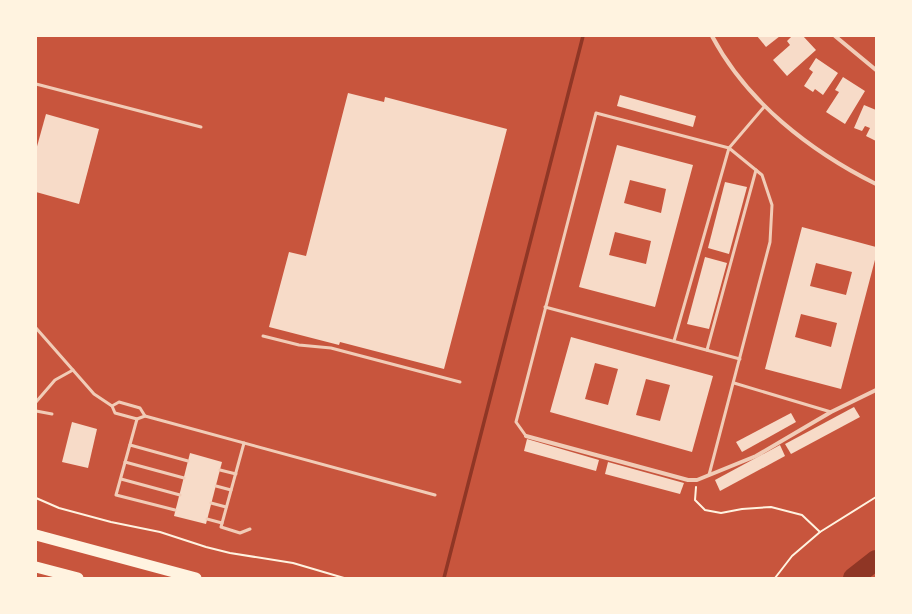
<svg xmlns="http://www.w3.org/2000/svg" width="912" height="614" viewBox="0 0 912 614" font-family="Helvetica,sans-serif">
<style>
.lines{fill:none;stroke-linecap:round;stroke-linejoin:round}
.stream{stroke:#8f3625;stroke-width:3.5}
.river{stroke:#8f3625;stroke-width:20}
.building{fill:#f7dbc8;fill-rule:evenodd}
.path{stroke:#fff3e0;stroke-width:2}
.service{stroke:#f1ccb7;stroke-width:3}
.minor{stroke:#f1ccb7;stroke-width:4}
.trunk{stroke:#fff3e0;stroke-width:11}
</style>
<rect width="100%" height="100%" fill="#c8553d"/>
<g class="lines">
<path class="stream" d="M444,578L583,36"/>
<path class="river" d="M853,578L876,560"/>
</g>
<g class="building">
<path d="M757,36H780L766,47Z"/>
<path d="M792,36H803L816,50L787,76L773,60L790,45L787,41Z"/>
<path d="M816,58L838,73L823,95L815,89L813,92L804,86L813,72L809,69Z"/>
<path d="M843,77L865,91L845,124L826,112L839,92L835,90Z"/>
<path d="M348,93L384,102L385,97L507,129L444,369L340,342L339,345L269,327L289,252L306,256Z"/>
<path d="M620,95L696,116L693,127L617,106Z"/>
<path d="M864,105L876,110V141L866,136L870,128L865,126L862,131L854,128Z"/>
<path d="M46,114L99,129L79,204L36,192V150Z"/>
<path d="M617,145L693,165L655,307L579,287ZM630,180L666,189L661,213L624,203ZM615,232L651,241L646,264L609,255Z"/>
<path d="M725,182L747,187L729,254L708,248Z"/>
<path d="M802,227L876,247V256L841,389L765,369ZM816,263L852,272L846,295L810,286ZM801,314L837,323L831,347L795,337Z"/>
<path d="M705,257L727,263L709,329L687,324Z"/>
<path d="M571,337L713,376L692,452L550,412ZM595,363L618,369L608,405L585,399ZM646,379L670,385L660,421L636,415Z"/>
<path d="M854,407L860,417L791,454L785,444Z"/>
<path d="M791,413L796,422L742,452L736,442Z"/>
<path d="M72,422L97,429L88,468L62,462Z"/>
<path d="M527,439L599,460L596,471L524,451Z"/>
<path d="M780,445L785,456L720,491L715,480Z"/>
<path d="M190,453L222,462L206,524L174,516Z"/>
<path d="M608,462L684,483L680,494L605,474Z"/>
</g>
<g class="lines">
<g class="path">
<path d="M696,487L695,500L705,510L721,513L742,509L771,507L802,515L820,532"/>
<path d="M36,498L59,508L111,522L160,532L206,547L230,553L293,563L344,578"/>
<path d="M775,578L792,556L820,532L876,497"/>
</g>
<g class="service">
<path d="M36,84L201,127"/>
<path d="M545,307L740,359"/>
<path d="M36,328L94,394L112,406L115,413L137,419L145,416L435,495"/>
<path d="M263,336L299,345L331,348L460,382"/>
<path d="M674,341L729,148L764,107"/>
<path d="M707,350L756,170"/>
<path d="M734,383L831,412"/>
<path d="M36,402L55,380L73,370"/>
<path d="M112,406L119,402L140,408L145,416"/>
<path d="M36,411L52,414"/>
<path d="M137,419L116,495L175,510"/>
<path d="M526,436L516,422L596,113L729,148L762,175L772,205L770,242L709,475"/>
<path d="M244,443L221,527L240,533L250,529"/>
<path d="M130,445L188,461"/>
<path d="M125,462L184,478"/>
<path d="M220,470L236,474"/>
<path d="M121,479L180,495"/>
<path d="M216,486L231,490"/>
<path d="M211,503L226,507"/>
<path d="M207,519L222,523"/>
</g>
<g class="minor">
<path d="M712,36C747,102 810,151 876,184"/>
<path d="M835,36L876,70"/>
<path d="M526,436L688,480H697L756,456L831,412L876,390"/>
</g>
<g class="trunk">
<path d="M36,535L196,578"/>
<path d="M36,567L78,578"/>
</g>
</g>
<rect width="912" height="614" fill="none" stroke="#fff3e0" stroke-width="74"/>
</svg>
